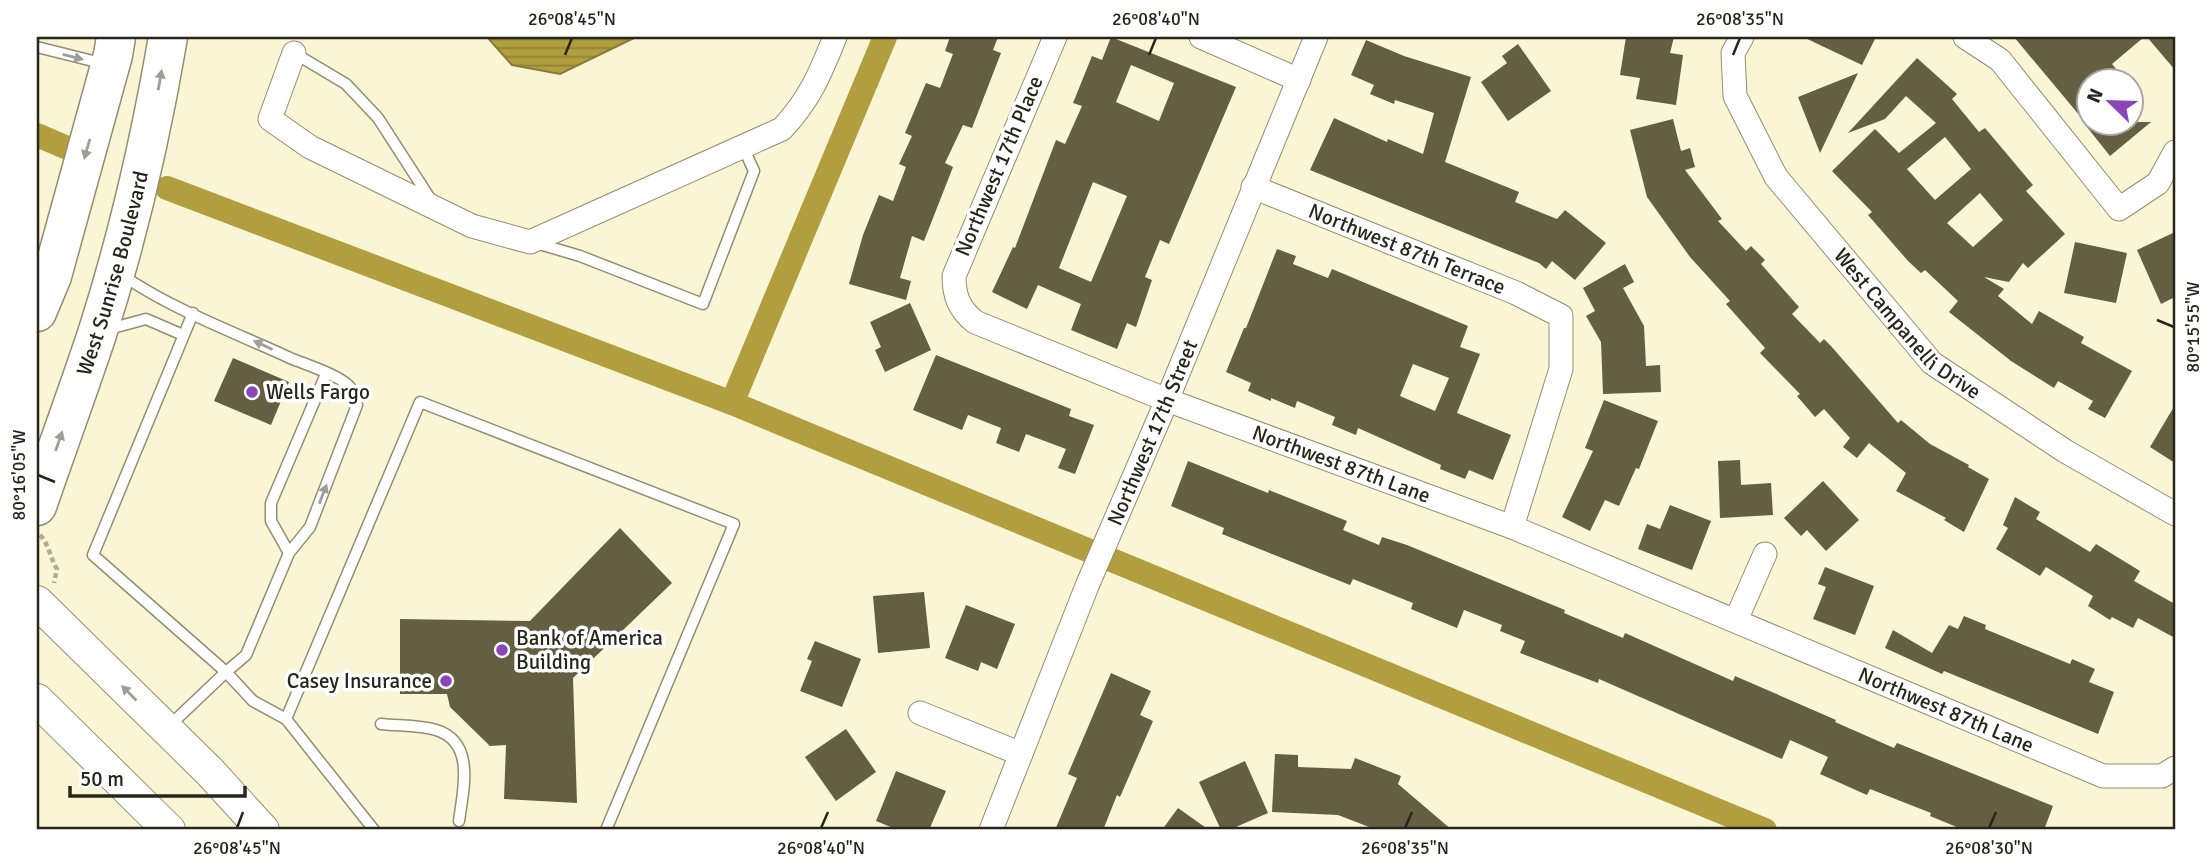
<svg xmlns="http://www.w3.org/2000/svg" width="2212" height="867" viewBox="0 0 2212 867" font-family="Signika,sans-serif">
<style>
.water{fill:url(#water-rules);stroke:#887b34;stroke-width:2}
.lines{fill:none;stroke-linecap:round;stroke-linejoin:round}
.canal{stroke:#b19f3f;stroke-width:24}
.building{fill:#645f43;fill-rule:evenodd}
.lane-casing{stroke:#938e71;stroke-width:13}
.street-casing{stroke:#938e71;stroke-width:25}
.secondary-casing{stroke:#938e71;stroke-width:34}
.highway-casing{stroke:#938e71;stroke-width:41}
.path{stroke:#afab92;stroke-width:4.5;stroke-dasharray:5 3.5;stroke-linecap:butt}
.lane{stroke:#fff;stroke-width:10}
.street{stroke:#fff;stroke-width:23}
.secondary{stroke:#fff;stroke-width:32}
.highway{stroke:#fff;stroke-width:38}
.oneway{fill:#9e9d98}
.ticks{fill:none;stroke:#28261a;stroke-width:2.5}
.poi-dot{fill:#8a45b8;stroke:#fff;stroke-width:2.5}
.labels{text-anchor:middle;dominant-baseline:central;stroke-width:7;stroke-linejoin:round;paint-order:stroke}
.street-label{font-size:21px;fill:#28261a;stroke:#fff}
.poi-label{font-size:21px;fill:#28261a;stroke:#fff;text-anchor:start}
.neatline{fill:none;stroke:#28261a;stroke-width:2.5}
.ticks-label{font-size:18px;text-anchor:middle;fill:#28261a}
</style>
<defs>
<pattern id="water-rules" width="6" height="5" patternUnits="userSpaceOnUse" patternTransform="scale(1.75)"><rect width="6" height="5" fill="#b19f3f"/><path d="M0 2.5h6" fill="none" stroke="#908134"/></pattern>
</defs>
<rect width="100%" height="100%" fill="#faf5d4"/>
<path class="water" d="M487,37H636L560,74L512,65Z"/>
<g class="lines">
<g class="canal">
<path d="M37,135L65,147"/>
<path d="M167,188L732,403L1765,830"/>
<path d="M732,403L885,37"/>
</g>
</g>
<g class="building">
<path d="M950,37H998L993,50L1001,53L972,128L963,125L945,163L953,167L924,241L912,236L900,278L911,281L906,300L849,284L863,235L879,195L893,201L906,167L899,164L912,136L905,133L926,83L940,88L953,54L945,51Z"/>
<path d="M1111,37L1236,87L1169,244L1160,240L1145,277L1152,280L1136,327L1127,323L1117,349L1071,330L1081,304L1038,285L1027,309L992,292L1013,247L1015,248L1056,140L1065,144L1082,106L1073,103L1092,56L1102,60ZM1131,65L1174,83L1159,121L1116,102ZM1093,182L1127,196L1091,282L1059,268Z"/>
<path d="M1626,37H1674L1670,53L1683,55L1676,105L1636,99L1640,78L1620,75Z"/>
<path d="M1803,37H1876L1862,65Z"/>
<path d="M2014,37H2144L2112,64L2125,80H2090V122H2151L2110,156L2083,122H2085Z"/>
<path d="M2147,37H2175V70Z"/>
<path d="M1366,40L1404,56L1471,77L1445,162L1519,192L1515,202L1557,219L1565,210L1606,243L1575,280L1552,261L1546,269L1539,263L1310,170L1334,118L1387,142L1388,139L1423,154L1434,113L1395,100L1394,104L1370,94L1374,85L1351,75Z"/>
<path d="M1518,44L1551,91L1508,121L1481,82L1507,63L1502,56Z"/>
<path d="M1917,58L1957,94L1952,99L1979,132L1985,128L2033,185L2026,191L2065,234L2028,268L2023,263L2009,282L1984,277L2004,289L1998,296L2032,324L2039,311L2084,337L2081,343L2132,371L2105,418L2088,409L2093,401L2058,381L2054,388L2011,361L1949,312L1958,301L1925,270L1921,273L1908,261L1868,215L1872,212L1832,171L1875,129L1899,153L1936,123L1906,96L1885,119L1848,133ZM1945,137L1971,169L1935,200L1907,169ZM1980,193L2003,220L1973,247L1947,223Z"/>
<path d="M1858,73L1820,153L1798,97Z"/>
<path d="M1673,119L1681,151L1690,148L1695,167L1685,170L1722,219L1718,221L1746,251L1751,246L1765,260L1761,264L1799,307L1792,314L1820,343L1824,339L1831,346L1898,423L1901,420L1930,444L1969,465L1968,467L1989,479L1964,532L1944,520L1946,518L1896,491L1906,473L1869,443L1857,458L1843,447L1850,438L1824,409L1815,417L1797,396L1800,394L1760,353L1765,348L1726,304L1730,301L1690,257L1647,197L1630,130Z"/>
<path d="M2175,232V297L2161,304L2137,250Z"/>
<path d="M2075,242L2127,253L2116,303L2064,293Z"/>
<path d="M1277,249L1296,256L1293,264L1328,278L1332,269L1468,326L1460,347L1480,354L1457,413L1511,435L1493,480L1469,470L1465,479L1440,469L1441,465L1358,428L1356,435L1332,425L1335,417L1297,401L1295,408L1271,398V401L1248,391L1251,383L1226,372L1244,328H1246ZM1413,364L1449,378L1435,411L1400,396Z"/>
<path d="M1625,264L1634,282L1623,288L1644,326L1646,366L1660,365L1661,392L1603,394L1601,342L1586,316L1595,311L1583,288Z"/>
<path d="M910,303L931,350L885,372L875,350L881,347L870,322Z"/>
<path d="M936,355L1071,409L1069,416L1094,425L1075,474L1058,468L1066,449L1026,434L1019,452L996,443L1001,428L968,415L962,430L913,410Z"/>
<path d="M233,358L289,382L271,425L214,401Z"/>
<path d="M1604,400L1658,421L1639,469L1636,468L1619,506L1605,500L1590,531L1562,517L1593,451L1585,448Z"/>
<path d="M2175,405V463L2150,447Z"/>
<path d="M1740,460L1741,485L1771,483L1773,515L1720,518L1718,461Z"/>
<path d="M1188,461L1268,493L1269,490L1347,521L1343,530L1379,545L1382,537L1407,545L1565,610L1564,613L1623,638L1625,633L1733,681L1735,676L1836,720L1835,722L1894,748L1897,743L2053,806L2044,830H1964L1930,816L1931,813L1870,789L1867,795L1820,774L1828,757L1790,740L1782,759L1599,679L1598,683L1520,653L1525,641L1500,631L1502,625L1464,610L1457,628L1411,609L1413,603L1353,579L1350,585L1222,534L1224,528L1171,506Z"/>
<path d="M1823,481L1859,520L1826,551L1807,530L1801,536L1784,518Z"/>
<path d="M2015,497L2040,512L2036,519L2090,552L2096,544L2140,571L2134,581L2175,604V638L2138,618L2133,628L2112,617L2110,620L2088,606L2093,596L2046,567L2040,576L1996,549L2008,528L2003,525Z"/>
<path d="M1670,505L1711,521L1692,570L1638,549L1647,524L1660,529Z"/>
<path d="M620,528L672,583L573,678L577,803L504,799L506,745L490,746L450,707L447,694H400V619L530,621Z"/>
<path d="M1825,567L1874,586L1855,635L1813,619L1826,587L1818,584Z"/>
<path d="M924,592L930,648L878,653L873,596Z"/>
<path d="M966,605L1015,624L997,669L981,662L978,671L945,658Z"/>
<path d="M1964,616L1986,625L1985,629L2070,664L2072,659L2095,669L2089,682L2114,692L2098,734L1944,671L1942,674L1885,648L1893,630L1932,653L1949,625L1958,629Z"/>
<path d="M815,641L861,659L842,707L800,691L812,661L807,659Z"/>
<path d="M1111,673L1151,691L1140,715L1153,721L1120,797L1117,795L1103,830H1055L1077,778L1068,774Z"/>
<path d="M846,729L876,772L836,801L805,757Z"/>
<path d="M1275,754L1298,755V767L1351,769L1355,758L1401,776L1398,784L1452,830H1377L1338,815L1272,812Z"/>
<path d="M1245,761L1268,813L1229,830H1221L1199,782Z"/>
<path d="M896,771L946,791L929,830H898L876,821Z"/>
<path d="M1178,808L1209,830H1162Z"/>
</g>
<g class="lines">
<defs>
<g id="lane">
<path d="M37,47L105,64"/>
<path d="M294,53L346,84L378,118L431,200"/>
<path d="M536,243L580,256L703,304L754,171L743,147"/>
<path d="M122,275C173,310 234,332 290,358C307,365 336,374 348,385C354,390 355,398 357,405L310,527L289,553L246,655L226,672L93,555L193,313"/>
<path d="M109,329L146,319L183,335"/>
<path d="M289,553L271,521V503L326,374"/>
<path d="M381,724C398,726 419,725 436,730C476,742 463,790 459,821"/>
<path d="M167,728L226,672L253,701L286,719"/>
<path d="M374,830L286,719L420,402L734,524L606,830"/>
</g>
<g id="street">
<path id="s1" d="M1055,37L954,276C954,296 959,309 975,322L1167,400L1512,527L2103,776H2162L2175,768"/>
<path d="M1201,37L1299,80"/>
<path id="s2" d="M1742,37L1733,53L1735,96L1776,177L1932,363L2065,451L2175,514"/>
<path d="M1965,37L2000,60L2119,209L2158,183L2175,152"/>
<path d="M294,53L270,119L310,147L472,226L530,242L782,129C810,99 820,74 835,37"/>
<path id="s3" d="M1253,187L1516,293L1561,316V369L1512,527"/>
<path d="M1736,620L1765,554"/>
<path d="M920,713L1021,754"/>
<path id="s4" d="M991,830L1087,586L1167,400L1316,37"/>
</g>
<g id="secondary">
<path d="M37,602L210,772L263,830"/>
<path d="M37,700L169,830"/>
</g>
<g id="highway">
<path d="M37,312L52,276L113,55L116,37"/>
<path id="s5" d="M37,506C57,448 78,391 97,334C128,237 151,137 168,37"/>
</g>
</defs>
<use href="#lane" class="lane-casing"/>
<use href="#street" class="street-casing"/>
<use href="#secondary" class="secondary-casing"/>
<use href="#highway" class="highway-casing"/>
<path class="path" d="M40,535C49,544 50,558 57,569L54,583"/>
<use href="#lane" class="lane"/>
<use href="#street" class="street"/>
<use href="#secondary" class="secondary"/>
<use href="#highway" class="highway"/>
</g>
<defs><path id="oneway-solid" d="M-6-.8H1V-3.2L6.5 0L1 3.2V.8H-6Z" transform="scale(1.75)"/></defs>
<g class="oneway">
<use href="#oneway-solid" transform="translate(73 57) rotate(14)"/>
<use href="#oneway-solid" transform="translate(160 80) rotate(-80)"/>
<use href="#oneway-solid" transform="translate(87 149) rotate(106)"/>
<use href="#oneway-solid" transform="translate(263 345) rotate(-155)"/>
<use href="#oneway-solid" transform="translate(59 441) rotate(-71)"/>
<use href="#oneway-solid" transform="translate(323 494) rotate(-69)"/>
<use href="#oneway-solid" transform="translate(129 693) rotate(-135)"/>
</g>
<path class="ticks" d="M565,55L572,38M1149,55L1156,38M1733,55L1740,38M2157,320L2174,327M38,475L55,482M237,828L243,812M821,828L828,812M1405,828L1412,812M1989,828L1996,812"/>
<g class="poi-dot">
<circle cx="252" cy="392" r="7"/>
<circle cx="502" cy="650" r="7"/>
<circle cx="446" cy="681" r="7"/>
</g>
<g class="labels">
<g class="street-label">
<text transform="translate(999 166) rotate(-67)">Northwest 17th Place</text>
<text stroke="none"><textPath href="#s3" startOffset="166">Northwest 87th Terrace</textPath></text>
<text stroke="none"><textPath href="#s5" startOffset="245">West Sunrise Boulevard</textPath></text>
<text stroke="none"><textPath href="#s2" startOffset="350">West Campanelli Drive</textPath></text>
<text stroke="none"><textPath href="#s4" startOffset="429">Northwest 17th Street</textPath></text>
<text stroke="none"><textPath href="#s1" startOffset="705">Northwest 87th Lane</textPath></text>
<text stroke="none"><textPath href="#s1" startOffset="1358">Northwest 87th Lane</textPath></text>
</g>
<g class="poi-label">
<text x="266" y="392">Wells Fargo</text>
<text x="516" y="638">Bank of America<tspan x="516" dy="24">Building</tspan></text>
<text x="432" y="681" text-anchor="end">Casey Insurance</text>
</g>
</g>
<rect width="2212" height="867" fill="none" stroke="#ffffff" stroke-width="77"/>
<g transform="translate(2110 102) rotate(293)"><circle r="33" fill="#ffffff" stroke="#a9a8a3" stroke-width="2"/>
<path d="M0-5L12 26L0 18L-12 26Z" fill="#8a45b8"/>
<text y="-10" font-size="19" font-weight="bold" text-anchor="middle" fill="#28261a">N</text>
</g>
<path d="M70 786v10h175v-10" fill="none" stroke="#28261a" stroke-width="3.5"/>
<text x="80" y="786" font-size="21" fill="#28261a" stroke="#ffffff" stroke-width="5" paint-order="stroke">50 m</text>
<rect x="38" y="38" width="2136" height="790" class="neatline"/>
<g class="ticks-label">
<text x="572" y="25">26°08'45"N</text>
<text x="1156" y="25">26°08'40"N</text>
<text x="1740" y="25">26°08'35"N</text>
<text transform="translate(2193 327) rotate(-90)" y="6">80°15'55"W</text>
<text transform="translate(19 475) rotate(-90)" y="6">80°16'05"W</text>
<text x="237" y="854">26°08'45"N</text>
<text x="821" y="854">26°08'40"N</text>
<text x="1405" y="854">26°08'35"N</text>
<text x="1989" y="854">26°08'30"N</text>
</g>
</svg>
